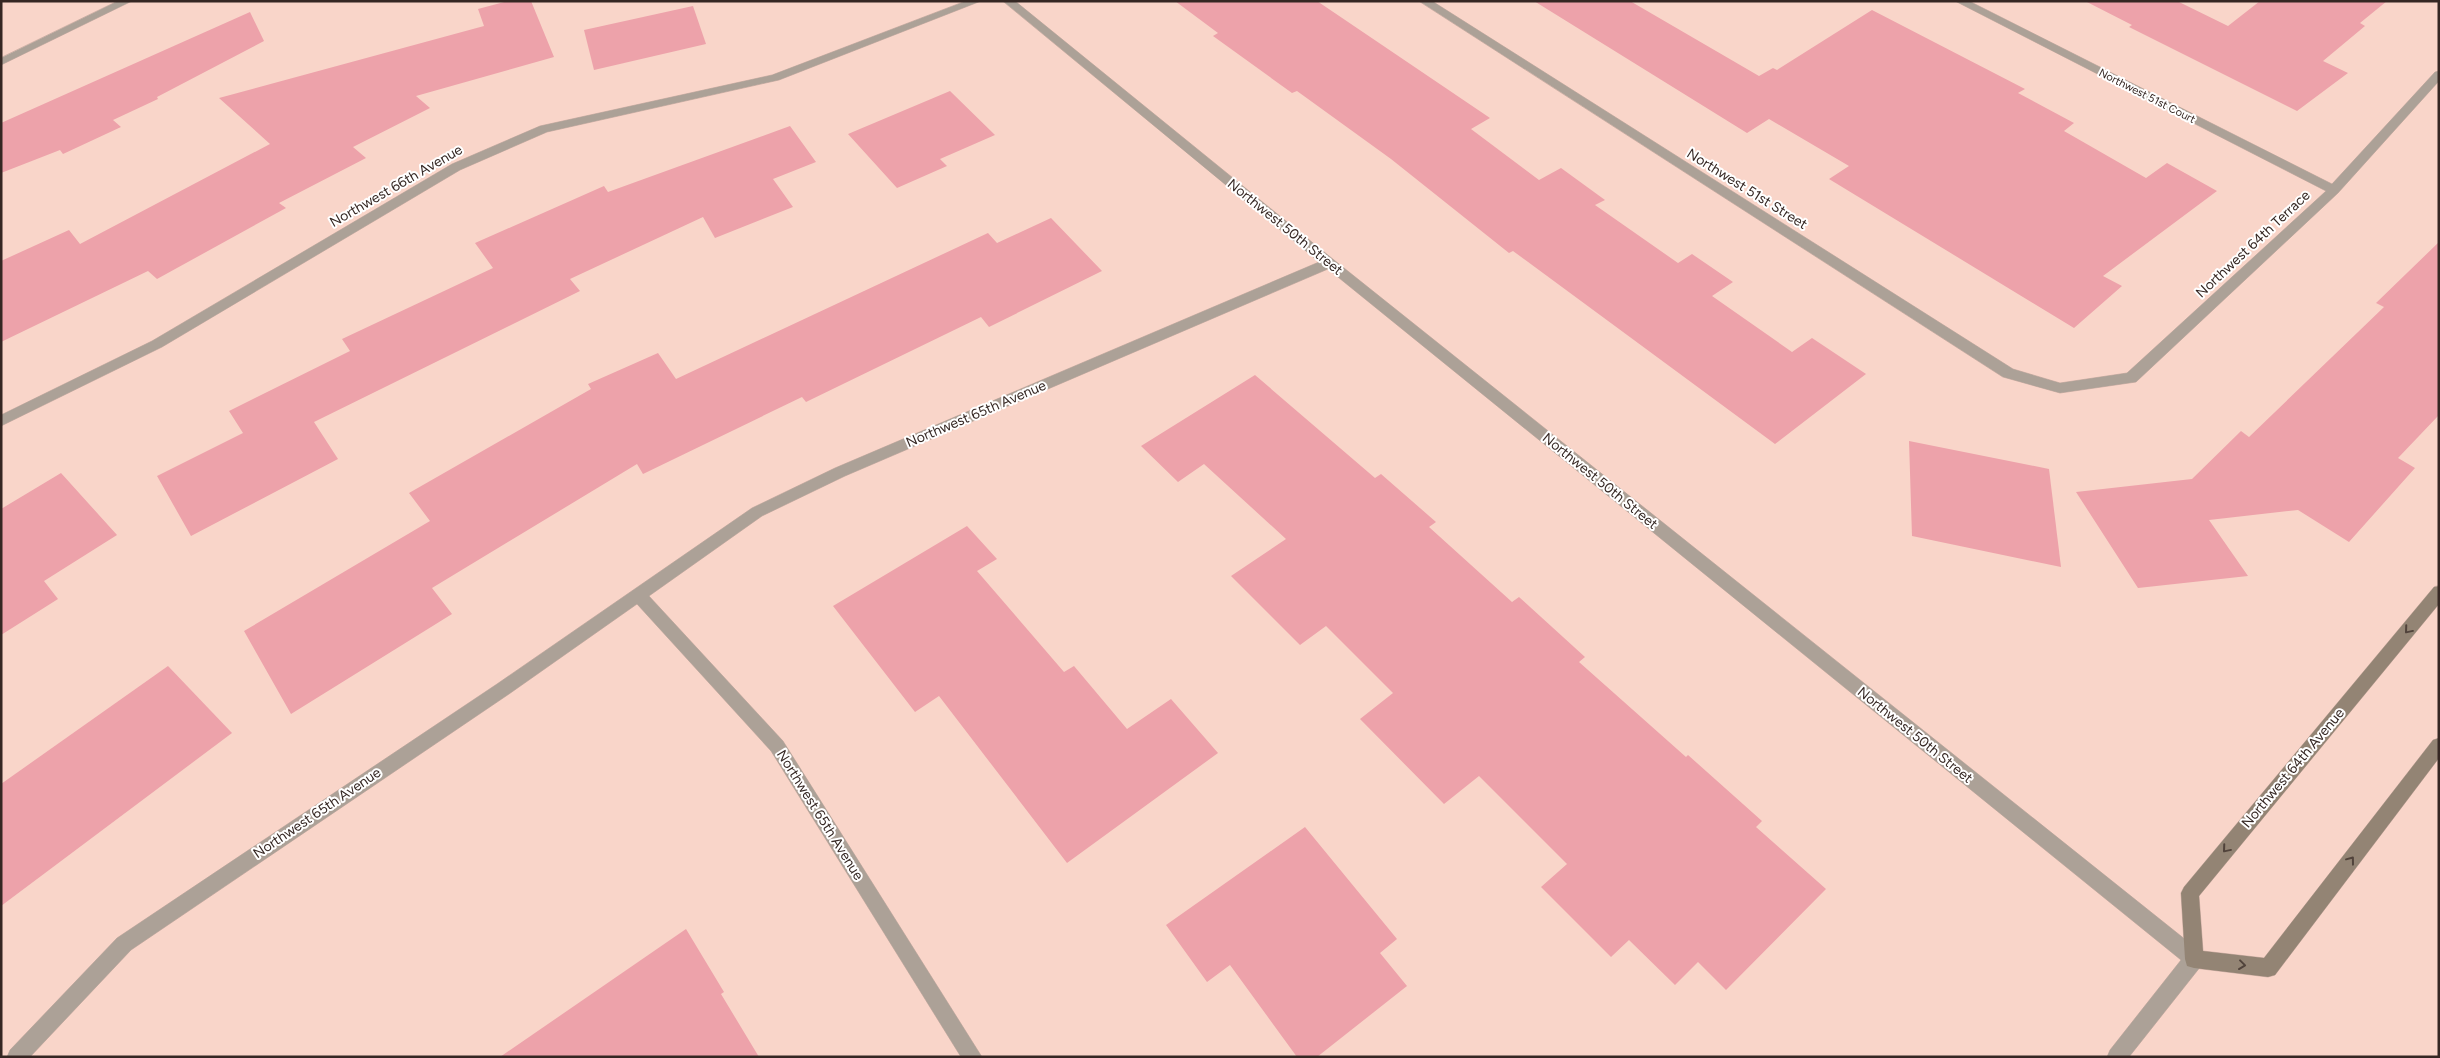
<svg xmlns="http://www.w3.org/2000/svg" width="2440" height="1058" viewBox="0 0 2440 1058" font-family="Figtree,sans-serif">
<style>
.building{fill:#eda2aa}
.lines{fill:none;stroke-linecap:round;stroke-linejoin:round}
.street-casing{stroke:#d2b2a8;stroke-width:1}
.secondary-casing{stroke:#d2b2a8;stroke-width:1}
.street{fill:#aca197;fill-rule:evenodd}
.secondary{fill:#938474;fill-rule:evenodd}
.oneway{stroke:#51433b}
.labels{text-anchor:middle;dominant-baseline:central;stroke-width:4;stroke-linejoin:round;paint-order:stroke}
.far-street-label{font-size:11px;fill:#352723;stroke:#fff}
.street-label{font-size:14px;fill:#352723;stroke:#fff}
</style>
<rect width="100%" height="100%" fill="#f9d5c9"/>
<g class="building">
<path d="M508,1H531L554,57L416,96L430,108L353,147L366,158L279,203L286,208L157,279L148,271L1,342V261L69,230L80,244L270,144L219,98L484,26L478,9Z"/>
<path d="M1175,1H1317L1490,118L1471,129L1539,180L1561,168L1605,200L1595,205L1678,263L1692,254L1733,282L1712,296L1792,352L1812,338L1866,374L1775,444L1513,251L1509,253L1391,159L1297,91L1292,93L1213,36L1218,33Z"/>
<path d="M1534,1H1630L1759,76L1773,68L1777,70L1872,10L2025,89L2018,93L2074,123L2064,131L2146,178L2167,163L2217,191L2103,276L2122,286L2074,328L1829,179L1849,166L1769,119L1747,133Z"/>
<path d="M2085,1H2177L2228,26L2260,1H2387L2360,23L2365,26L2323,61L2348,73L2297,111L2129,27L2132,25Z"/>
<path d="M693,6L706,44L594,70L584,30Z"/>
<path d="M250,12L264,41L157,97L158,99L113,120L121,127L63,154L60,150L1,173V123Z"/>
<path d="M950,91L995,135L940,159L947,166L897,188L848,134Z"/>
<path d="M790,126L816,162L773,179L793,207L715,238L703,217L570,279L580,291L314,422L338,459L191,536L157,476L243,433L229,411L350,351L342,339L493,268L475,243L604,186L608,192Z"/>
<path d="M1051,218L1102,271L989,327L981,317L806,402L802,397L643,474L637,464L432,588L452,614L291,714L244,631L430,521L409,493L591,389L588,384L658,353L676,379L988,233L997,243Z"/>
<path d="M2439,242V415L2398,458L2415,468L2349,542L2298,510L2209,520L2248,576L2138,588L2076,492L2192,479L2241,431L2249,437L2384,307L2376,303Z"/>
<path d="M1255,375L1375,478L1381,474L1436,522L1429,527L1512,602L1519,597L1585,657L1579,662L1686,757L1688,755L1762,821L1756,827L1826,889L1726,990L1698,962L1675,985L1629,940L1611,957L1541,887L1567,864L1479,776L1444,804L1360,719L1393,693L1326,626L1300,645L1231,576L1286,539L1204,464L1178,482L1141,446Z"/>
<path d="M1909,441L2049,469L2061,567L1912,536Z"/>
<path d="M61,473L117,535L44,581L58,599L1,635V509Z"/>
<path d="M967,526L997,559L977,571L1064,672L1074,666L1127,729L1171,699L1218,753L1067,863L939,696L915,712L833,606Z"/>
<path d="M168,666L232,733L1,906V784Z"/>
<path d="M1305,827L1397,939L1380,953L1407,986L1317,1057H1297L1230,965L1207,982L1166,925Z"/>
<path d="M686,929L724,992L721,994L759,1057H500Z"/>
</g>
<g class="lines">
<defs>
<g id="street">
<path d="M118,1H132L1,65V58Z"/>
<path d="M966,1H981L779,80L547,132L460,170L162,347L1,426V415L152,341L452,164L540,126L772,75Z"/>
<path d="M1003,1H1015L1334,260L2201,952L2203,959L2201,966L2129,1057H2107L2110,1050L2181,960L1328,269L845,476L762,516L649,596L783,741L982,1057H961L771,751L637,604L509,694L131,950L30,1057H7L10,1050L117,938L497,684L752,508L835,468L1319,262Z"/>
<path d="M1419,1H1432L2013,369L2060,383L2127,373L2326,191L1955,1H1969L2332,184L2435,72L2439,71V81L2338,193L2136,382L2060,393L2003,377Z"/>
</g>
<path id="secondary" d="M2439,586V604L2199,896L2203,951L2264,958L2433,740L2439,738V758L2275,975L2268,977L2194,968L2187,966L2185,959L2181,893L2184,887L2434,587Z"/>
</defs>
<use href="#street" class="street-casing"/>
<use href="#secondary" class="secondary-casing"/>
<use href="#street" class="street"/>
<use href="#secondary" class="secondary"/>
</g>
<defs><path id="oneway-chevron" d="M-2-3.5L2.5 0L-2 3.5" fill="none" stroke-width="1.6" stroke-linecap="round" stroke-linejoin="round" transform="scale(1.25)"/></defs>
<g class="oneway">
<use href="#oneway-chevron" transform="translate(2408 630) rotate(130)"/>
<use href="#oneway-chevron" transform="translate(2226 849) rotate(130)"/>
<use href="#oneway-chevron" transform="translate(2351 860) rotate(-53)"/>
<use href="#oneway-chevron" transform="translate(2242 965) rotate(7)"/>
</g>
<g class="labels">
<g class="far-street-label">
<text transform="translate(2147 96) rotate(27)">Northwest 51st Court</text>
</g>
<g class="street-label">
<text transform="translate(396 186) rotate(-30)">Northwest 66th Avenue</text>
<text transform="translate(1747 189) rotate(32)">Northwest 51st Street</text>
<text transform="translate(1285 227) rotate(39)">Northwest 50th Street</text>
<text transform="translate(2253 244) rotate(-43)">Northwest 64th Terrace</text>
<text transform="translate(976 414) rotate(-23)">Northwest 65th Avenue</text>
<text transform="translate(1600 481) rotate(39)">Northwest 50th Street</text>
<text transform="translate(1915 735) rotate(39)">Northwest 50th Street</text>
<text transform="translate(2293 768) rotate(-50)">Northwest 64th Avenue</text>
<text transform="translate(317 813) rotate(-34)">Northwest 65th Avenue</text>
<text transform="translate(820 815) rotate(58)">Northwest 65th Avenue</text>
</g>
</g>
<rect width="2440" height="1058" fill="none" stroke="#352723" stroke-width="5"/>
</svg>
